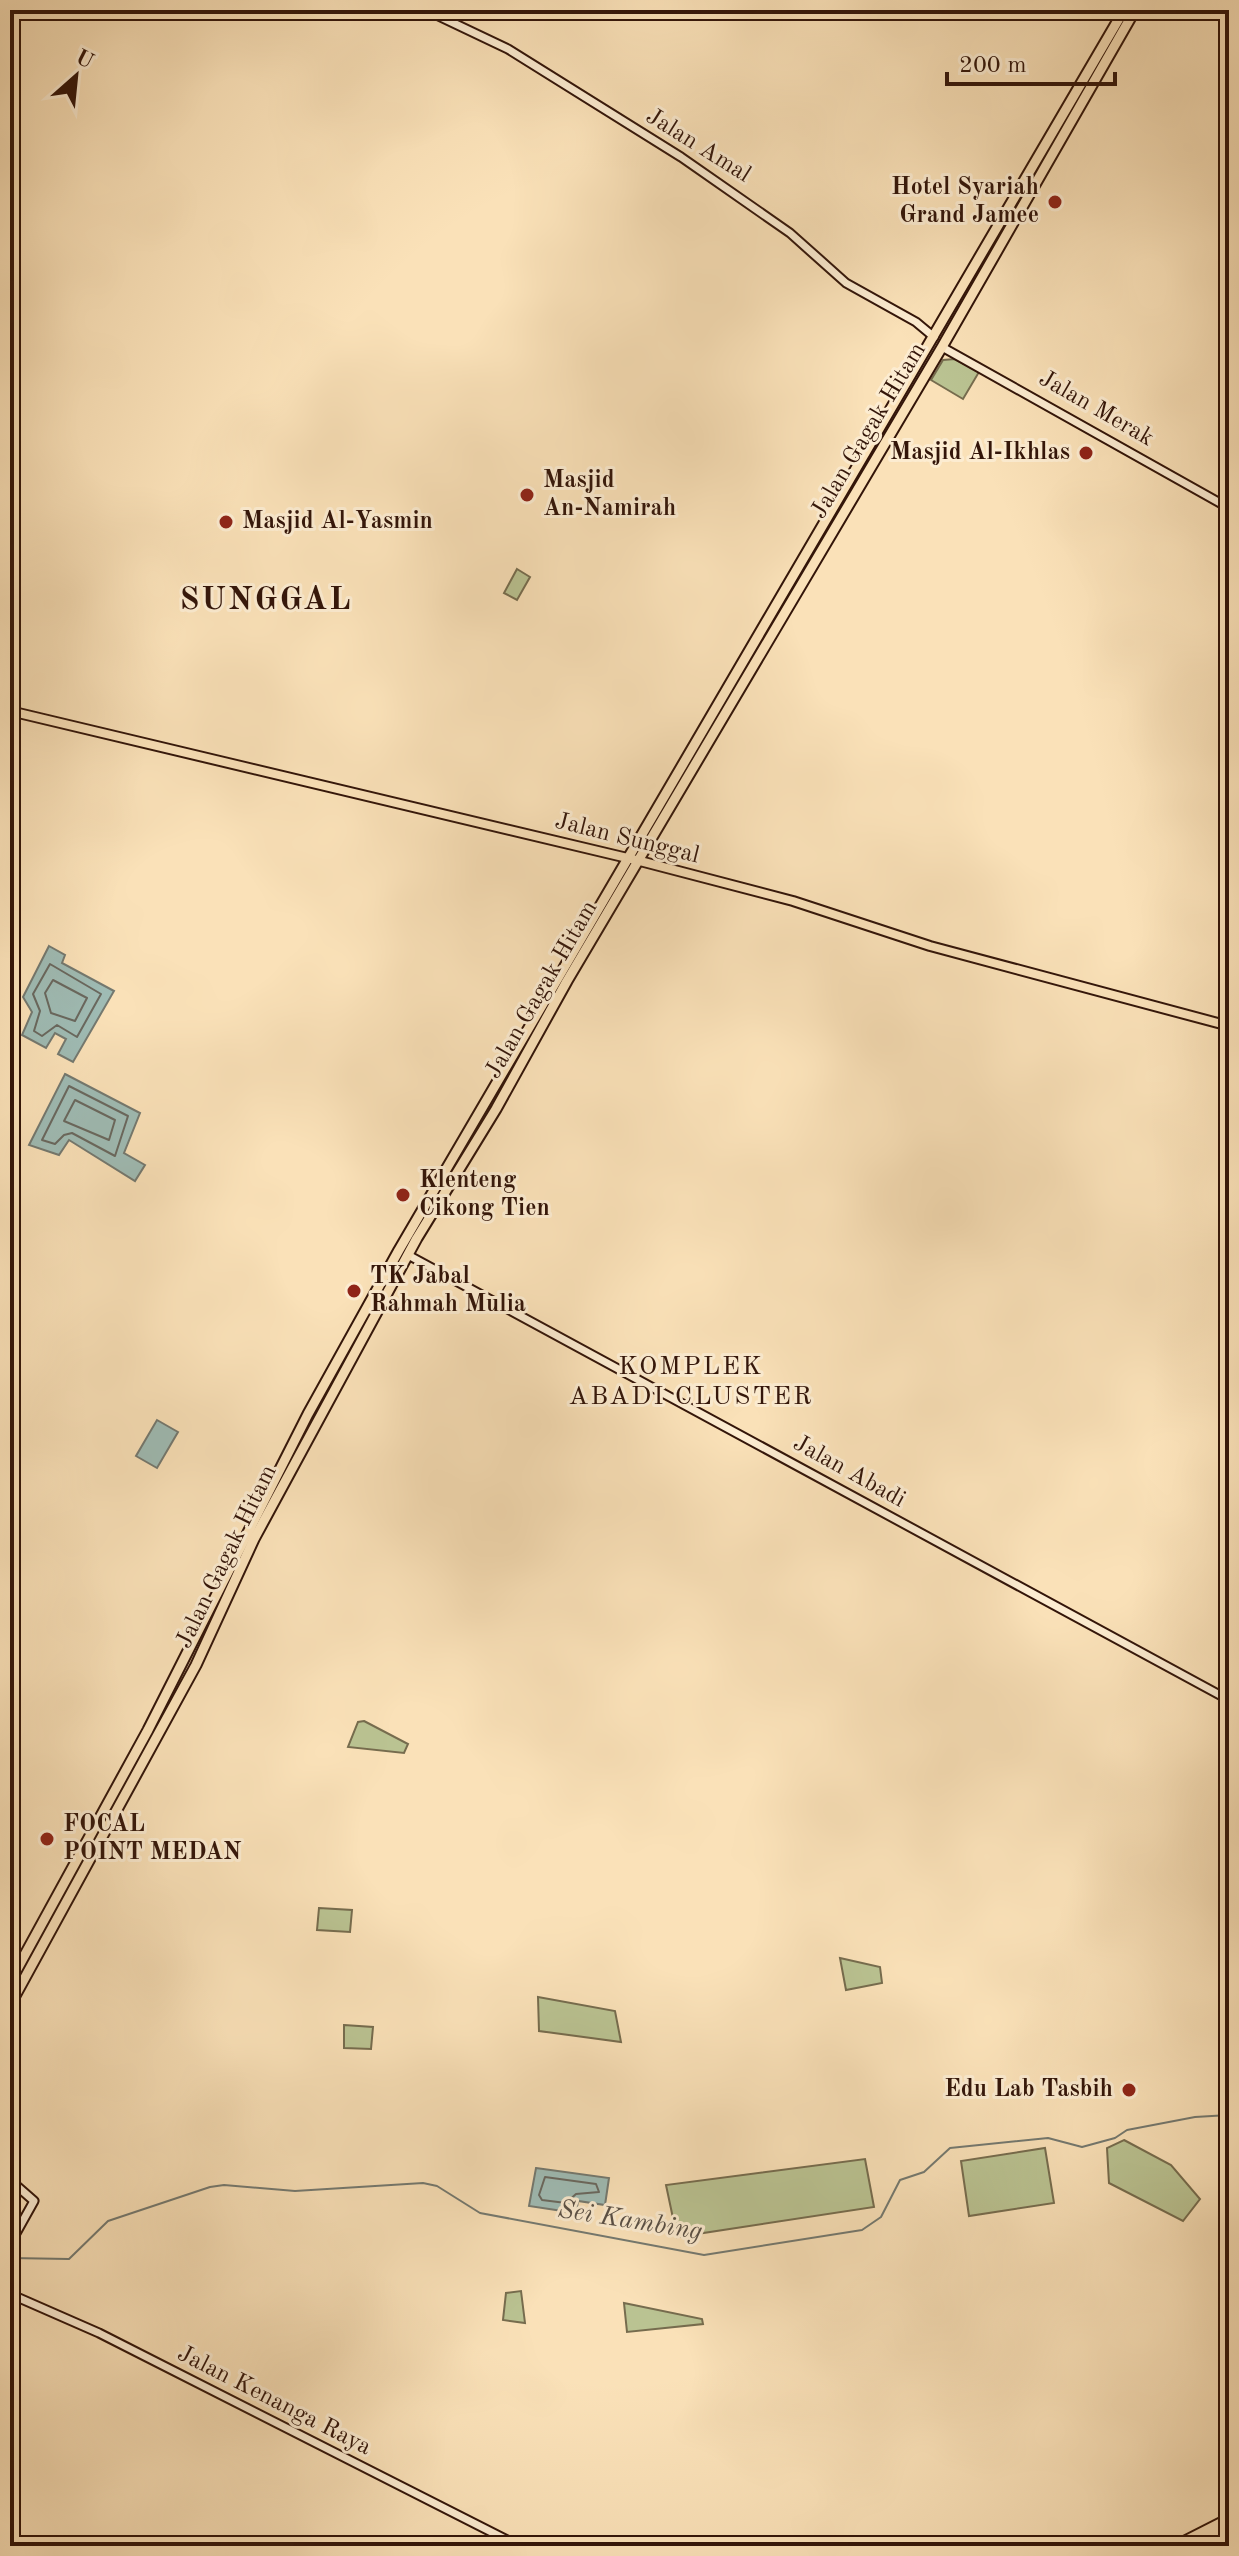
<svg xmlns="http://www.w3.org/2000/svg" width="1239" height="2556" viewBox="0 0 1239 2556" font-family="'Old Standard TT',serif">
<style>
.green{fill:#bac392;stroke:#766c4e;stroke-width:2}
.water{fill:#9fbcb5;stroke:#747970;stroke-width:2}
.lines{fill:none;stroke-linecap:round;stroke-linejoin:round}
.shore{stroke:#69685f;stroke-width:2}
.stream{stroke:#747970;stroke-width:2}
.secondary-casing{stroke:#331509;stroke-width:11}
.primary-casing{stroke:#331509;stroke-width:12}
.highway-casing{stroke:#331509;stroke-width:13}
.secondary{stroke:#fcecd1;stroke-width:7}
.primary{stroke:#fae1b8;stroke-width:8}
.highway{stroke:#fae1b8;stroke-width:9}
.poi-dot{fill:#8f2418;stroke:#fcecd1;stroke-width:3}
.labels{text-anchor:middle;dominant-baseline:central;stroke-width:6;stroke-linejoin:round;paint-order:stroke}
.street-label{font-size:24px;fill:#331509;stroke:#fcecd1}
.poi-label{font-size:24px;font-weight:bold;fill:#331509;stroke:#fcecd1;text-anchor:start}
.neighbourhood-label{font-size:26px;letter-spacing:2px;fill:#331509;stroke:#fcecd1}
.water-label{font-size:26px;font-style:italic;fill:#594f45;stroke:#fcecd1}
.district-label{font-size:32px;font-weight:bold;letter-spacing:2px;fill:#331509;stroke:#fcecd1}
</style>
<rect width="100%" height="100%" fill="#fae1b8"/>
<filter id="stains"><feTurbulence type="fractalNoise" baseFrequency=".0025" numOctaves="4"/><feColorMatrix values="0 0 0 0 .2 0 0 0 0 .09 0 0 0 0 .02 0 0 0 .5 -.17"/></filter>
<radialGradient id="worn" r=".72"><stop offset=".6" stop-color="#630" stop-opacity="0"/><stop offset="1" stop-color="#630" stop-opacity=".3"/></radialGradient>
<g class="green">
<path d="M955,359L979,372L963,399L931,380L943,360Z"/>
<path d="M517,569L530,577L517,600L504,593Z"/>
<path d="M364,1721L408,1744L404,1753L348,1747L358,1722Z"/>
<path d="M319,1908L352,1910L350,1932L317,1930Z"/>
<path d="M840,1958L880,1967L882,1983L846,1990Z"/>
<path d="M538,1997L615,2011L621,2042L539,2031Z"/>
<path d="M344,2025L373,2027L371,2049L344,2048Z"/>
<path d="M1124,2140L1171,2165L1200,2199L1183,2221L1109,2183L1107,2148Z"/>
<path d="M1045,2148L1054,2203L969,2216L961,2161Z"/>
<path d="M865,2159L874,2207L677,2237L666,2185Z"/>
<path d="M521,2291L525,2323L503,2320L506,2293Z"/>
<path d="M624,2303L702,2319L703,2324L627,2332Z"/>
</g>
<g class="water">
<path d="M49,946L65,955L62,963L114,991L73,1062L58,1054L66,1039L55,1033L46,1048L22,1035L32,1012L23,997Z"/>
<path d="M65,1074L140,1113L124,1153L145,1165L135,1181L69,1140L59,1155L29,1145Z"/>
<path d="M157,1420L178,1432L157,1468L136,1456Z"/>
<path d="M536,2168L609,2178L605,2205L578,2201L576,2213L529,2206Z"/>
</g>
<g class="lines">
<g class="shore">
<path d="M50,964L101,994L77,1037L57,1025L42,1036L34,1031L40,1011L33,994Z"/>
<path d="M53,980L87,998L75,1021L51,1013L45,993Z"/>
<path d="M69,1086L128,1116L115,1156L72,1133L64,1135L55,1144L42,1140Z"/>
<path d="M75,1100L115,1120L109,1140L64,1121Z"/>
<path d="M545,2177L596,2184L599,2192L576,2194L566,2203L542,2200L539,2195Z"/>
</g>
<path class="stream" d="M10,2258L69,2259L108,2221L210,2187L224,2185L295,2191L423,2183L437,2186L480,2213L704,2255L862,2230L881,2217L900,2180L924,2172L950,2148L1048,2138L1082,2147L1115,2138L1127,2130L1195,2117L1229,2115"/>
<defs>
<g id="secondary">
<path d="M426,10L508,49L681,157L790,233L846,283L916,322L934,337"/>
<path d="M942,347L1229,508"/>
<path d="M408,1255L1229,1700"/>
<path d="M10,2180L34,2201L10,2244"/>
<path d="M10,2294L99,2333L519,2546"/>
</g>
<g id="primary">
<path d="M10,711L640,861L793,901L930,946L1229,1026"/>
<path d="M1174,2546L1229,2518"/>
<path d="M1189,2546L1229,2526"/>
</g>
<g id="highway">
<path d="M10,1982L148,1730L308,1414L399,1250L1124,10"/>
<path d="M10,2005L196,1665L254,1539L417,1238L496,1109L567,981L942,347L1135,10"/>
</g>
</defs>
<use href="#secondary" class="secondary-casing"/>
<use href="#primary" class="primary-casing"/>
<use href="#highway" class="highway-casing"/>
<use href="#secondary" class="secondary"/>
<use href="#primary" class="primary"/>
<use href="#highway" class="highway"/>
</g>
<g class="poi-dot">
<circle cx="1055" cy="202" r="8"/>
<circle cx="1086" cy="453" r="8"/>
<circle cx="527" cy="495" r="8"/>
<circle cx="226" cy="522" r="8"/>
<circle cx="403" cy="1195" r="8"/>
<circle cx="354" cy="1291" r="8"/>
<circle cx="47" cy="1839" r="8"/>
<circle cx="1129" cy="2090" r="8"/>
</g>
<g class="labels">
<g class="street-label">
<text transform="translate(698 146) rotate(32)">Jalan Amal</text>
<text transform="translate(1096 409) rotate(30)">Jalan Merak</text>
<text transform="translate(869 431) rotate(-59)">Jalan Gagak Hitam</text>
<text transform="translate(627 839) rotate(14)">Jalan Sunggal</text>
<text transform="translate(542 990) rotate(-60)">Jalan Gagak Hitam</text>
<text transform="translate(849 1472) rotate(29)">Jalan Abadi</text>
<text transform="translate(227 1557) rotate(-64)">Jalan Gagak Hitam</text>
<text transform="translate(274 2401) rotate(27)">Jalan Kenanga Raya</text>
</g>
<g class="poi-label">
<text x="1039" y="188" text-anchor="end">Hotel Syariah<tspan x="1039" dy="28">Grand Jamee</tspan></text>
<text x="1070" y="453" text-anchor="end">Masjid Al-Ikhlas</text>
<text x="543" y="481">Masjid<tspan x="543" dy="28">An-Namirah</tspan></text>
<text x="242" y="522">Masjid Al-Yasmin</text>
<text x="419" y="1181">Klenteng<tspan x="419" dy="28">Cikong Tien</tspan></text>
<text x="370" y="1277">TK Jabal<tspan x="370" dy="28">Rahmah Mulia</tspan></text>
<text x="63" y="1825">FOCAL<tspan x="63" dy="28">POINT MEDAN</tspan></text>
<text x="1113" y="2090" text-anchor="end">Edu Lab Tasbih</text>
</g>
<g class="neighbourhood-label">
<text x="691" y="1367">KOMPLEK<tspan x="691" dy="30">ABADI CLUSTER</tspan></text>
</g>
<g class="water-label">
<text transform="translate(630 2221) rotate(9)">Sei Kambing</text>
</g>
<g class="district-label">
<text x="266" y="601">SUNGGAL</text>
</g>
</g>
<rect width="1239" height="2556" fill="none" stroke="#fae1b8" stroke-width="40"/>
<rect x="12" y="12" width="1215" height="2532" fill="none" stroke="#331509" stroke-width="4"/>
<rect x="20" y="20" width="1199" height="2516" fill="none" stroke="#331509" stroke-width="2"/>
<g transform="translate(76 76) rotate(27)" stroke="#fcecd1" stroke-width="6" paint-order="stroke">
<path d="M0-6L14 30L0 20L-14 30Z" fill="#331509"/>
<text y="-12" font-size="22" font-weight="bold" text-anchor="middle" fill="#331509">U</text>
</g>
<path d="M947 72v12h168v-12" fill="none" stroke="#331509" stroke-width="4"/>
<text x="959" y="72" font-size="24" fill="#331509" stroke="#fcecd1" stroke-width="6" paint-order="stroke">200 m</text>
<rect width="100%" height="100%" filter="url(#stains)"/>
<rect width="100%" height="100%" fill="url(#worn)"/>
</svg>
